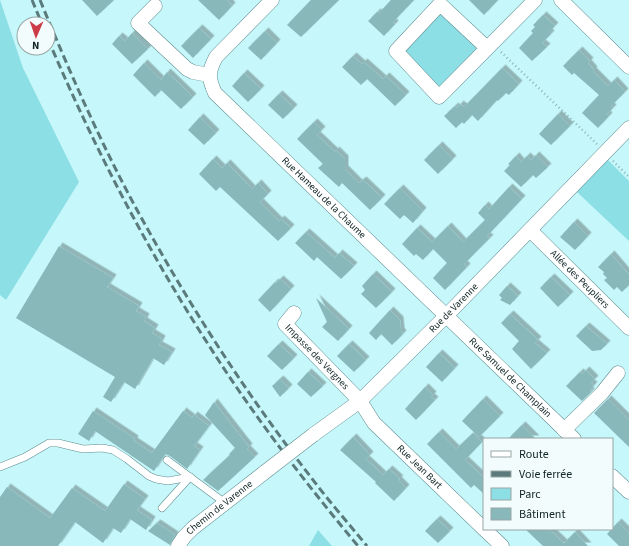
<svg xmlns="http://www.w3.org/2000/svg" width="629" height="546" viewBox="0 0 629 546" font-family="'Source Sans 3',sans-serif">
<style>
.green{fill:#8cdfe5}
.building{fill:#89b8bb;filter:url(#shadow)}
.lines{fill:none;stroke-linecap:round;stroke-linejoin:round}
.lane-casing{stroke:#5e8c8f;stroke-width:8}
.street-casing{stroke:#5e8c8f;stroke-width:15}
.path{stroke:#8db5b7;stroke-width:2.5;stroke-dasharray:1 3;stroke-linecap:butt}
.lane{stroke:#fff;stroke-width:7}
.street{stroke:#fff;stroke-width:14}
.rail{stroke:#5a7a7b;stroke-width:3;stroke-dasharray:8 4;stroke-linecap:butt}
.street-bridge-casing{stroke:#5e8c8f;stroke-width:15;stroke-linecap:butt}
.street-bridge{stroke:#fff;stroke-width:14}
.labels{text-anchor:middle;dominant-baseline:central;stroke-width:3.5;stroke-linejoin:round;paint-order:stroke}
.street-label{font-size:10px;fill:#102324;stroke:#f2fcfc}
</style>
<defs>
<filter id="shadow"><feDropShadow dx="3.5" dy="-3.5" stdDeviation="0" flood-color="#0004"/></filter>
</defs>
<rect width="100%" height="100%" fill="#c6f7fa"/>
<g class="green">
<path d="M0,0L23,68L79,182L6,300L0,295Z"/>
<path d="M440,10L480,49L441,89L401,51Z"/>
<path d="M606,158L629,181V241L577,192Z"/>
<path d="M318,530L332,546H309Z"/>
</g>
<g class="building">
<path d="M82,0H114L97,16Z"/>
<path d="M198,0H227L232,6L219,20Z"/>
<path d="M311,0H339L301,37L287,25Z"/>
<path d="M391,0H414L393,22L395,24L384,36L368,21L377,12L379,13Z"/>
<path d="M469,0H498L484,15Z"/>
<path d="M543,15L555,26L549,32L551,34L542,43L547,47L532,61L519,48L533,33L531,31L535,27L533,25Z"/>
<path d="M199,28L211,39L193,58L181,46Z"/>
<path d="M265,31L277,43L261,60L248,48Z"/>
<path d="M132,33L148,49L132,64L112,44L119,36L125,41Z"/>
<path d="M579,50L590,61L588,63L594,70L593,71L608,86L614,80L625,92L611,106L613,108L607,114L609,116L598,128L582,113L599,95L574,73L572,75L563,66Z"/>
<path d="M353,56L362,64L364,62L383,79L386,76L406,95L395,106L367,79L361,85L342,67Z"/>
<path d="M144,63L161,80L167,72L193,97L181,109L161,90L155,97L133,75Z"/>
<path d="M502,68L519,84L509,95L506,93L498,101L497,100L478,121L472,115L464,124L462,122L456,128L444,116L455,106L457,108L460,104L464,107Z"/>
<path d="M244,73L261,89L248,102L232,86Z"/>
<path d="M279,94L294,108L283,119L268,105Z"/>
<path d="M558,114L570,126L551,145L539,134Z"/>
<path d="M200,117L216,133L204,145L188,130Z"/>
<path d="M314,122L322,130L317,135L335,152L336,150L345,159V169L359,183L363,180L382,198L370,210L342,183L339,187L318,168L323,164L297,139Z"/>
<path d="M439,145L453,159L438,174L424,160Z"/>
<path d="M536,155L548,167L536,178L533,175L521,187L504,171L510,165L508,164L516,156L521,162L527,156L531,160Z"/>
<path d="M213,159L222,168L227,163L252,189L258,183L268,194L260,202L279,221L281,219L291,228L278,241L220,187L216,191L199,174Z"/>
<path d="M509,187L522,199L487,236L490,238L464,264L467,267L445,290L433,278L447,263L433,249L423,260L416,254L414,256L402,244L417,228L432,242L448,226L463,242L485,220L478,213L485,205L489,209Z"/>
<path d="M400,188L423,211L413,223L404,215L400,219L384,204Z"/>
<path d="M574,222L588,236L575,250L560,237Z"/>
<path d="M306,232L335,258L339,253L354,266L341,279L317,257L314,261L295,243Z"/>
<path d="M59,246L113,278L107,287L139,306L136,311L146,317L144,321L155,328L152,333L162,339L159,345L172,352L164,365L153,358L135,389L124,382L111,402L103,397L115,377L16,318Z"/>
<path d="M611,254L629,275V285L622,292L617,287L614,290L604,280L607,278L603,274L604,272L598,267Z"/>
<path d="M373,274L392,292L376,308L361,294L365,290L362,286Z"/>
<path d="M551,277L570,295L558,307L540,288Z"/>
<path d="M280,279L291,289L270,312L258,300L275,282L276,283Z"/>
<path d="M507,286L518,296L510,305L500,300L502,298L499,295Z"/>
<path d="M316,298L349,329L338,341L322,327L327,322Z"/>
<path d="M390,310L400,320L401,331L403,334L392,345L381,334L376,340L369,333Z"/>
<path d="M510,314L538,340L535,343L547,353L531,369L512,349L519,341L501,323Z"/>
<path d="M586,326L607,344L601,350L592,351L576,336Z"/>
<path d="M279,344L294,358L282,370L267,356Z"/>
<path d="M349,344L366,360L354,372L337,356Z"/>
<path d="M439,353L455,368L442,382L426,367Z"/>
<path d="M586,370L595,379L591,383L594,385L590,390L591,392L582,401L566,386L580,372L582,374Z"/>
<path d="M308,372L323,386L311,397L297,384Z"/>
<path d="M280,379L289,388L280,397L272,386Z"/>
<path d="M425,387L433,395L431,397L435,400L416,420L405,409Z"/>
<path d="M483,399L500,416L479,437L462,421Z"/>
<path d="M608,399L629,420V447L594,413Z"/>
<path d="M214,402L249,447L247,449L255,457L218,491L203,480L230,455L229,454L235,448L205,415Z"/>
<path d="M93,411L135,439L134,441L152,453L183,411L192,418L194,415L209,426L194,446L200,450L187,469L170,456L165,454L154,471L95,431L89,441L78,434Z"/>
<path d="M522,425L536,439H508Z"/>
<path d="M439,432L456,449L473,433L482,442L465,460L484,478V494L474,485L471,488L427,444Z"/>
<path d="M353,437L370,455L366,459L383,475L389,469L400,479L398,480L406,488L394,501L375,483L376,482L340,450Z"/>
<path d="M124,484L145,499L137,510L152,520L146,530L130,519L121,533L113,528L103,543L75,522L58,546H0V497L7,487L50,518L72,488L105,511Z"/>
<path d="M437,519L450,531L438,543L425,531Z"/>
<path d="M618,522L629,533V546H619L607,534Z"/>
<path d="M157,523L175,535L170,545L148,531Z"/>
<path d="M525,529H549L564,543L575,532L588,546H543Z"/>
</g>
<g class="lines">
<defs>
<g id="lane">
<path d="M167,460L225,503"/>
<path d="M0,467L25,457L49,443H58L83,449L102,448L113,450L127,459L149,476L156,479L168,481L190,477"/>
<path d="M162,508L190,477"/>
</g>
<g id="street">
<path id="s1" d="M272,0L216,57C208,72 208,78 215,93L574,439"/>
<path d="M561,0L629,67"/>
<path d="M155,6L138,23L187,69L193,72L209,75"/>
<path d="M487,48L440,4L396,51L439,97L535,0"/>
<path id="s2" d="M530,230L629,328"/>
<path id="s3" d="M294,313L285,324L360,401L374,423L484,529"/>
<path d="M564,430L602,393L618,373"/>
<path id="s4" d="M313,435L360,401L446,316L629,128"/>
<path d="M612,476L629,492"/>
<path d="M484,529L502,546"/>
<path id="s5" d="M178,546L184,537L193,528L265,472"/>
</g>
</defs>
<use href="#lane" class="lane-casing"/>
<use href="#street" class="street-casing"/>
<g class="path">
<path d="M501,52L597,144"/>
<path d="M613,161L629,177"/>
</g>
<use href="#lane" class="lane"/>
<use href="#street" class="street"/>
<g class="rail">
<path d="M32,0L42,24"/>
<path d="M40,0C73,80 108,160 151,235C198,319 251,400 310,476C328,500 348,523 367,546"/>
<path d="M48,39C93,145 146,248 208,344C253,415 304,481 358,546"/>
</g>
<defs>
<path id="street-bridge" d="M265,472L313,435"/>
</defs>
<use href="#street-bridge" class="street-bridge-casing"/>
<use href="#street-bridge" class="street-bridge"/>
</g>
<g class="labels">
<g class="street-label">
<text stroke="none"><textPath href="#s1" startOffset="269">Rue Hameau de la Chaume</textPath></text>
<text stroke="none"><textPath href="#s2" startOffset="70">Allée des Peupliers</textPath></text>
<text stroke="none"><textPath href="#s4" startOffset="190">Rue de Varenne</textPath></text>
<text stroke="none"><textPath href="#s3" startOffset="60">Impasse des Vergnes</textPath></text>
<text stroke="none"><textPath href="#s1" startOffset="528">Rue Samuel de Champlain</textPath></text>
<text stroke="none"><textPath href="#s3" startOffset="211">Rue Jean Bart</textPath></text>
<text stroke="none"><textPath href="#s5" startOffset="57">Chemin de Varenne</textPath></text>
</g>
</g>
<rect x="483" y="438" width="130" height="92" fill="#f2fcfc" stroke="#98a5a6"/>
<rect x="491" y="451" width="20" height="6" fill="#ffffff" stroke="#98a5a6"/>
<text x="519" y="458" font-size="12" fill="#102324">Route</text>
<rect x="491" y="471" width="20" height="6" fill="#5a7a7b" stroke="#98a5a6"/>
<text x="519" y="478" font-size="12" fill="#102324">Voie ferrée</text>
<rect x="491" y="488" width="20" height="12" fill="#8cdfe5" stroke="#98a5a6"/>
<text x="519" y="498" font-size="12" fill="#102324">Parc</text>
<rect x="491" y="508" width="20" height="12" fill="#89b8bb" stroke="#98a5a6"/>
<text x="519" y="518" font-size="12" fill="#102324">Bâtiment</text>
<g transform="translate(36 36) rotate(182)"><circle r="19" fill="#f2fcfc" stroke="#98a5a6"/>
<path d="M0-3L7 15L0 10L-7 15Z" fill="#cc3c46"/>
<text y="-6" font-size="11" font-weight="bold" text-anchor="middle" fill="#102324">N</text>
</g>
</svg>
